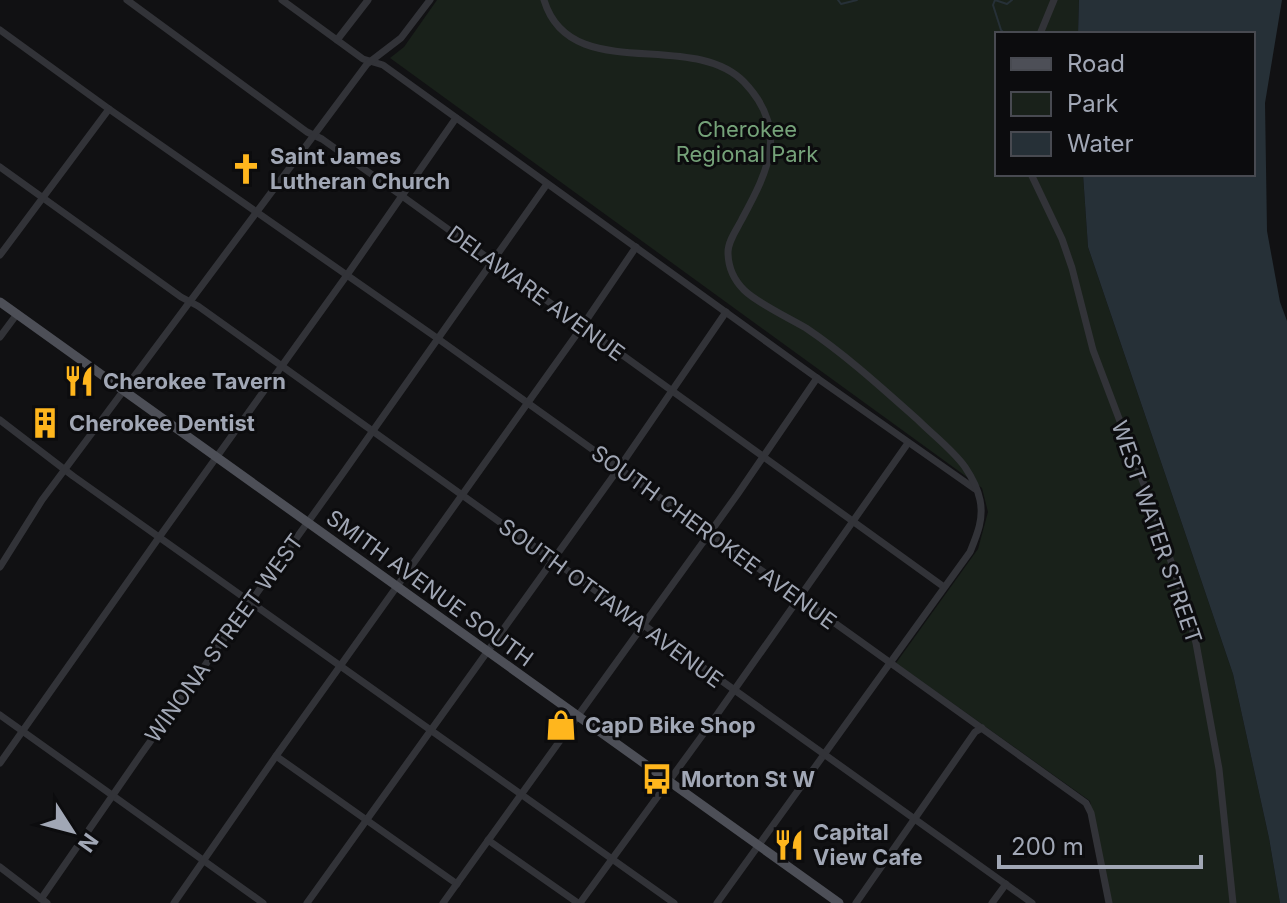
<svg xmlns="http://www.w3.org/2000/svg" width="1287" height="903" viewBox="0 0 1287 903" font-family="Inter,sans-serif">
<style>
.green{fill:#19211a}
.water{fill:#263037}
.lines{fill:none;stroke-linecap:round;stroke-linejoin:round}
.stream{stroke:#263037;stroke-width:2}
.minor{stroke:#323338;stroke-width:7}
.major{stroke:#4d4f57;stroke-width:9}
.labels{text-anchor:middle;dominant-baseline:central;stroke-width:6;stroke-linejoin:round;paint-order:stroke}
.park-label{font-size:22px;fill:#75a279;stroke:#0c0c0e}
.poi-label{font-size:22px;font-weight:bold;fill:#a1a7b5;stroke:#0c0c0e;text-anchor:start}
.street-label{font-size:22px;fill:#a1a7b5;stroke:#0c0c0e}
</style>
<rect width="100%" height="100%" fill="#111113"/>
<path class="green" d="M437,0H1079L1078,34H997V174H1083L1088,247L1233,674L1269,838L1280,903H1109L1090,801L896,663L978,549L988,512L982,488L390,58L404,47Z"/>
<path class="water" d="M1079,0H1282L1265,103L1267,231L1280,302L1287,321V903H1280L1269,838L1233,674L1088,247L1083,174H1253V34H1078Z"/>
<g class="lines">
<g class="stream">
<path d="M838,0L841,4L857,0"/>
<path d="M1005,34L1001,30L993,5L995,0L1007,4L1012,0"/>
</g>
<g class="minor">
<path d="M127,0L307,132L322,139L402,196L944,587"/>
<path d="M282,0L363,59L383,65L817,378L975,489"/>
<path d="M544,0C570,86 691,28 744,82C789,129 769,169 742,219C737,229 728,241 728,252C728,266 734,280 744,290C757,303 789,318 806,328C846,355 882,388 918,420C933,435 953,450 965,467C971,476 978,490 980,500C984,519 977,535 970,552L717,903"/>
<path d="M0,30L109,109L437,338L1086,803L1091,813L1109,903"/>
<path d="M1040,34L1054,0"/>
<path d="M337,40L368,0"/>
<path d="M0,167L181,297L198,306L1032,903"/>
<path d="M1031,174L1062,239L1072,268L1093,350L1154,511L1187,609L1196,643L1219,769L1233,903"/>
<path d="M0,255L109,109"/>
<path d="M0,337L17,314"/>
<path d="M0,420L73,476L674,903"/>
<path d="M0,567L42,500L367,64L401,38L430,0"/>
<path d="M0,715L263,903"/>
<path d="M276,756L457,884"/>
<path d="M0,763L160,536L347,275L456,118"/>
<path d="M488,840L578,903"/>
<path d="M0,867L47,903"/>
<path d="M41,899L142,753L341,476L547,184"/>
<path d="M174,903L276,756L579,331L636,247"/>
<path d="M307,903L619,468L726,312"/>
<path d="M443,903L737,495L817,378"/>
<path d="M580,903L704,733L908,443"/>
<path d="M856,903L975,732L982,728"/>
<path d="M992,903L1006,884"/>
</g>
<path class="major" d="M0,302L839,903"/>
</g>
<defs>
<symbol id="church-bare" viewBox="-9 -9 18 18"><path d="M-1.2-6h2.4v3.5h3.3v2.4h-3.3V6h-2.4V-.1h-3.3v-2.4h3.3Z" fill="#ffb61d" stroke="#0c0c0e" stroke-width="2.5" paint-order="stroke"/></symbol>
<symbol id="restaurant-bare" viewBox="-9 -9 18 18"><path d="M-5-6h1v4h1v-4h1v4h1v-4h1v5L-1.5 .5V6h-2V.5L-5-1ZM5-6V6H3V1.5H1.5Q1.5-4 5-6Z" fill="#ffb61d" stroke="#0c0c0e" stroke-width="2.5" paint-order="stroke"/></symbol>
<symbol id="building-bare" viewBox="-9 -9 18 18"><path d="M-4-6H4V6H1V3H-1V6H-4ZM-2.5-4.3h1.7v1.8h-1.7ZM.8-4.3h1.7v1.8H.8ZM-2.5-1h1.7V.8h-1.7ZM.8-1h1.7V.8H.8Z" fill="#ffb61d" stroke="#0c0c0e" stroke-width="2.5" paint-order="stroke"/></symbol>
<symbol id="shop-bare" viewBox="-9 -9 18 18"><path d="M-5-2.5h2.3a2.7 3.5 0 0 1 5.4 0H5L5.5 6h-11ZM-1.5-2.5h3a1.5 2.3 0 0 0-3 0Z" fill="#ffb61d" stroke="#0c0c0e" stroke-width="2.5" paint-order="stroke"/></symbol>
<symbol id="bus-bare" viewBox="-9 -9 18 18"><path d="M-5-6H5V4H4V6H2V4H-2V6H-4V4H-5ZM-3.5-4V0h7V-4ZM-3.5 1.2v1.5H-2V1.2ZM2 1.2v1.5H3.5V1.2Z" fill="#ffb61d" stroke="#0c0c0e" stroke-width="2.5" paint-order="stroke"/></symbol>
</defs>
<g fill-rule="evenodd">
<use href="#church-bare" x="224" y="147" width="44" height="44"/>
<use href="#restaurant-bare" x="57" y="359" width="44" height="44"/>
<use href="#building-bare" x="23" y="401" width="44" height="44"/>
<use href="#shop-bare" x="539" y="703" width="44" height="44"/>
<use href="#bus-bare" x="635" y="757" width="44" height="44"/>
<use href="#restaurant-bare" x="767" y="823" width="44" height="44"/>
</g>
<g class="labels">
<g class="park-label">
<text x="747" y="129">Cherokee<tspan x="747" dy="25">Regional Park</tspan></text>
</g>
<g class="poi-label">
<text x="270" y="156">Saint James<tspan x="270" dy="25">Lutheran Church</tspan></text>
<text x="103" y="381">Cherokee Tavern</text>
<text x="69" y="423">Cherokee Dentist</text>
<text x="585" y="725">CapD Bike Shop</text>
<text x="681" y="779">Morton St W</text>
<text x="813" y="832">Capital<tspan x="813" dy="25">View Cafe</tspan></text>
</g>
<g class="street-label">
<text transform="translate(536 293) rotate(36)">DELAWARE AVENUE</text>
<text transform="translate(1157 532) rotate(71)">WEST WATER STREET</text>
<text transform="translate(714 537) rotate(36)">SOUTH CHEROKEE AVENUE</text>
<text transform="translate(430 588) rotate(36)">SMITH AVENUE SOUTH</text>
<text transform="translate(611 603) rotate(36)">SOUTH OTTAWA AVENUE</text>
<text transform="translate(224 638) rotate(-54)">WINONA STREET WEST</text>
</g>
</g>
<rect x="995" y="32" width="260" height="144" fill="#0c0c0e" stroke="#484a51" stroke-width="2"/>
<rect x="1011" y="58" width="40" height="12" fill="#4d4f57" stroke="#484a51" stroke-width="2"/>
<text x="1067" y="72" font-size="24" fill="#a1a7b5">Road</text>
<rect x="1011" y="92" width="40" height="24" fill="#19211a" stroke="#484a51" stroke-width="2"/>
<text x="1067" y="112" font-size="24" fill="#a1a7b5">Park</text>
<rect x="1011" y="132" width="40" height="24" fill="#263037" stroke="#484a51" stroke-width="2"/>
<text x="1067" y="152" font-size="24" fill="#a1a7b5">Water</text>
<g transform="translate(72 831) rotate(126)" stroke="#0c0c0e" stroke-width="6" paint-order="stroke">
<path d="M0-6L14 30L0 20L-14 30Z" fill="#a1a7b5"/>
<text y="-12" font-size="22" font-weight="bold" text-anchor="middle" fill="#a1a7b5">N</text>
</g>
<path d="M999 855v12h202v-12" fill="none" stroke="#a1a7b5" stroke-width="4"/>
<text x="1011" y="855" font-size="24" fill="#a1a7b5" stroke="#0c0c0e" stroke-width="6" paint-order="stroke">200 m</text>
</svg>
